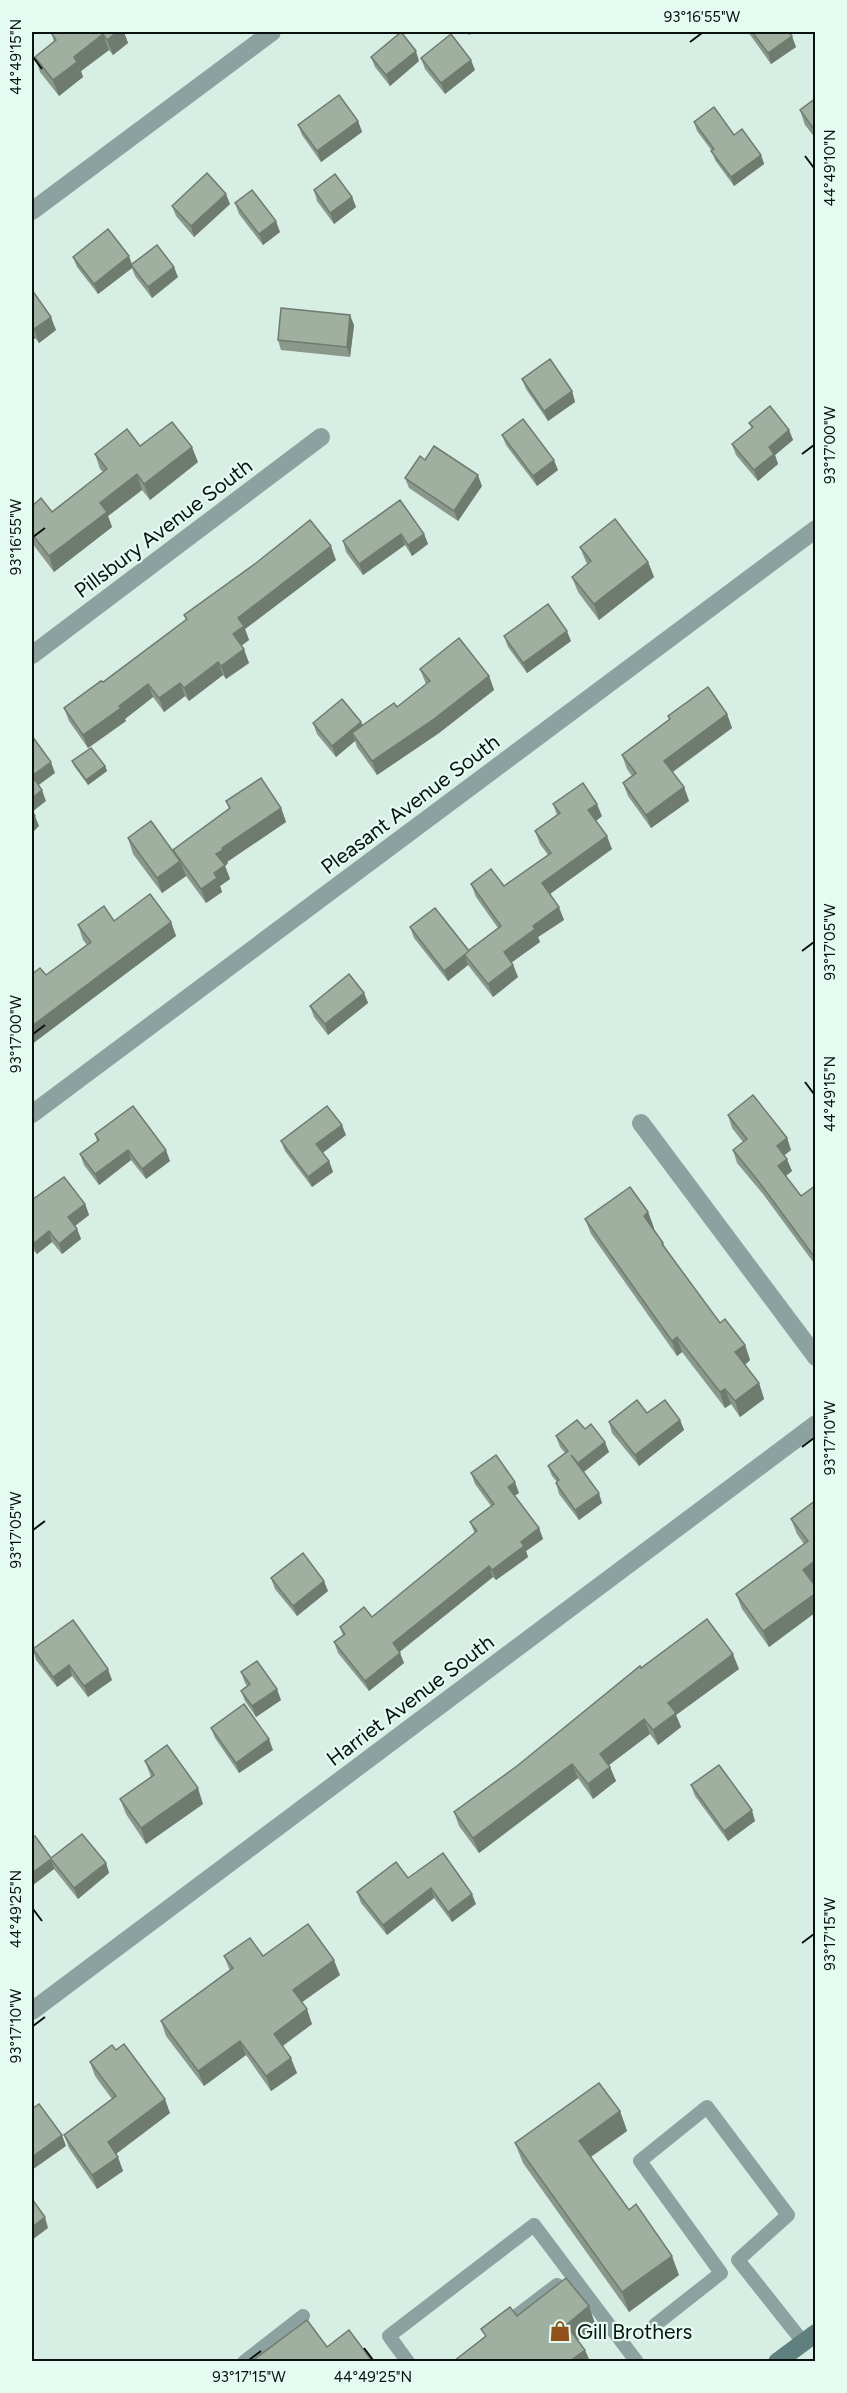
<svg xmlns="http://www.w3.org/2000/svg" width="847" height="2393" viewBox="0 0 847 2393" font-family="Figtree,sans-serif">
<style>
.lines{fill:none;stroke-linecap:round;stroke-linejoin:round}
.lane{stroke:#8ca2a0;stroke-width:14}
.street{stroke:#8ca2a0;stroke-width:18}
.secondary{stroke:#5f807e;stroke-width:18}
.wall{fill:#8a978a}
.shaded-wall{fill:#707b70}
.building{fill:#a0b0a0;stroke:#707b70;stroke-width:1.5}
.ticks{fill:none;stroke:#0a120f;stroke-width:2}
.labels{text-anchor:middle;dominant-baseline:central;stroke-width:4.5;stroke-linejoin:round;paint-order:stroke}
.street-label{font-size:21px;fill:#0a120f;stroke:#e4fbf1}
.poi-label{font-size:21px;fill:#0a120f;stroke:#e4fbf1;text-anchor:start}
.neatline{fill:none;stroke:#0a120f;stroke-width:2}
.ticks-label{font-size:15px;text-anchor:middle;fill:#0a120f}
</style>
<rect width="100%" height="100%" fill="#d6eee4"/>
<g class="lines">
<g class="lane">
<path d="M655,2325L721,2273L640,2161L707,2107L788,2215L738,2260L803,2342"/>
<path d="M503,2326L557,2285"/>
<path d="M244,2362L303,2316"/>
<path d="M408,2362L389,2336L534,2225L637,2362"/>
</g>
<g class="street">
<path d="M32,211L272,32"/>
<path d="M32,655L321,437"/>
<path d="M32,1114L816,529"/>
<path d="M641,1123L816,1357"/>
<path d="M32,2011L816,1424"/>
</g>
<path class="secondary" d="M777,2362L816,2333"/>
</g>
<g class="wall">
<path d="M55,32H124L128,43L113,55L109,50L81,71L83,77L59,96L40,72L35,57L54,42L52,34Z"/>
<path d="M748,32H788L796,47L771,64Z"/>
<path d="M371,57L419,61L390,86L375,67Z"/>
<path d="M421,58L475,70L445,94L425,69Z"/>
<path d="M816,98V139L805,125L800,110Z"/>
<path d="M358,121L362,132L321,162L302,135L298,125Z"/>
<path d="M694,122L761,155L764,164L734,186L715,160L712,151L697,131Z"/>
<path d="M314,190L352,197L356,207L334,224L317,201Z"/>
<path d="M235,203L280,232L263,245L239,214Z"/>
<path d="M230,204L194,237L176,216L172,206Z"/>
<path d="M73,257L132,264L178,277L152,298L135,276L132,268L98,294L77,267Z"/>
<path d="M32,290L56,330L39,343L35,338L32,341Z"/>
<path d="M354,325L350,357L281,350L278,340Z"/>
<path d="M522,379L572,391L575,402L548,421L526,389Z"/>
<path d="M749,423L789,430L793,440L775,455L778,464L758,481L736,455L732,444L752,429Z"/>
<path d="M502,435L558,470L537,486L506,445Z"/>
<path d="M140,446L198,462L150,500L142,490L108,516L112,527L54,572L32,543V506L52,512L103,472L100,469L95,454Z"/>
<path d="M425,460L482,486L458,521L409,488L405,478Z"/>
<path d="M424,534L428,544L412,556L405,545L363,575L346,552L343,541Z"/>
<path d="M580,547L648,562L654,577L599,620L578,592L572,577L588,564L586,562Z"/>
<path d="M336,560L245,629L249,640L241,646L249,663L226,679L223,675L189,701L185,696L164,712L153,697L125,719L126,721L88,748L69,721L64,708L103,682L186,620L184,615Z"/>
<path d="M504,636L571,641L527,673L508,647Z"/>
<path d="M420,669L489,676L494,690L439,733L377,775L357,747L355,741L336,757L317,734L313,723L361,722L363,725L397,707L426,684Z"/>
<path d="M727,714L732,728L673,772L684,787L689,801L651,828L628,796L623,783L632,776L627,769L622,755L669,720L668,716Z"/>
<path d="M72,761L105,766L107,771L88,785L74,766Z"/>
<path d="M226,801L281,808L286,822L227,862L228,863L225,866L230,879L220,886L222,892L206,903L184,873L186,876L162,893L133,854L128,838L174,852L229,809Z"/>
<path d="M553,804L602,816L596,821L612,849L550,894L564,920L538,937L540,942L512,962L518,977L493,997L468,965L448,981L414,938L410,927L469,951L498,928L476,897L471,884L504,886L548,855L540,844L535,831L557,815Z"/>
<path d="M114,921L171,922L176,936L32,1044V974L46,975L87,945L83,940L78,925Z"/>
<path d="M364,993L368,1003L328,1035L314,1017L310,1006Z"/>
<path d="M728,1115L787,1138L791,1150L784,1155L792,1171L786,1176L801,1196L816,1187V1266L763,1194L737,1163L733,1150L743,1142L732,1128Z"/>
<path d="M95,1134L170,1161L146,1179L131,1160L99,1185L84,1165L80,1154L97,1141Z"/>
<path d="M346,1135L322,1153L329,1161L333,1172L312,1187L285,1151L281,1141Z"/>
<path d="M32,1200L85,1204L89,1215L75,1226L77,1229L81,1239L62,1254L52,1242L37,1254L32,1249V1250Z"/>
<path d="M648,1212L654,1228L653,1229L663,1243L666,1249L720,1323L745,1345L750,1360L745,1365L759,1383L764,1399L740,1417L731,1404L725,1408L682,1352L677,1356L591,1234L585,1219Z"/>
<path d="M680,1420L684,1430L639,1466L612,1433L609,1422Z"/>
<path d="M585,1429L609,1452L584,1472L602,1503L579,1520L559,1494L556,1483L557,1482L552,1476L548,1466L565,1453L560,1447L556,1436Z"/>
<path d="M471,1473L519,1493L514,1496L539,1528L543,1539L526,1551L528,1557L496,1580L493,1577L399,1652L404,1663L369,1691L338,1653L334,1642L343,1636L340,1627L372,1617L475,1534L470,1522L491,1506L475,1484Z"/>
<path d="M816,1500V1580L812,1582L816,1587V1612L769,1647L742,1609L736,1594L804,1544L797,1534L791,1519Z"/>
<path d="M271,1578L328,1591L297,1616L275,1589Z"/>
<path d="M33,1649L112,1680L88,1697L72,1676L57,1687L36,1660Z"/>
<path d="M641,1668L739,1669L676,1715L681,1727L658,1745L650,1734L609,1765L616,1781L593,1799L578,1778L479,1853L459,1826L454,1812L517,1766Z"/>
<path d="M241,1672L281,1700L256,1717L245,1701L241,1691L247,1686L245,1683Z"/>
<path d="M211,1728L273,1750L239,1773L215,1738Z"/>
<path d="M145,1761L203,1804L146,1844L126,1814L120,1799L151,1777Z"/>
<path d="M691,1785L755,1821L728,1841L695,1796Z"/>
<path d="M32,1838L51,1858L106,1863L109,1873L78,1899L54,1869L33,1885L32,1883Z"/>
<path d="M408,1878L476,1904L452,1922L434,1898L387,1935L361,1903L357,1892Z"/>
<path d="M224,1956H263L340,1975L302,2002L312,2024L283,2046L297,2073L271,2091L246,2055L204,2086L166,2036L161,2021L230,1971Z"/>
<path d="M90,2062L170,2113L116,2154L123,2171L97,2189L69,2148L64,2135L112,2099L95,2076Z"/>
<path d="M620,2111L627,2131L591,2157L629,2210L679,2275L629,2312L523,2163L515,2143Z"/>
</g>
<g class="shaded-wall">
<path d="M117,32H124L128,43L113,55L107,40Z"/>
<path d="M467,32H474L469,35Z"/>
<path d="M103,34L109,50L81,71L83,77L59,96L53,80L74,57Z"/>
<path d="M792,36L796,47L771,64L768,53Z"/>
<path d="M416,51L419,61L390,86L386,75Z"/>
<path d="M471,60L475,70L445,94L441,83Z"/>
<path d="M358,121L362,132L321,162L317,151Z"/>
<path d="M761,155L764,164L734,186L731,177Z"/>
<path d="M226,194L230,204L194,237L191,226Z"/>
<path d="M352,197L356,207L334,224L330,213Z"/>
<path d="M276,221L280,232L263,245L259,234Z"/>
<path d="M129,256L133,267L131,265L132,268L98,294L94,284Z"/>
<path d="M174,267L178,277L152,298L148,287Z"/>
<path d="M350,315L354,325L350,357L347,347Z"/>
<path d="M51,317L56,330L39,343L34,329Z"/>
<path d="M32,327L35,338L32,341Z"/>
<path d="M572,391L575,402L548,421L544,411Z"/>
<path d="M789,430L793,440L775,455L778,464L758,481L754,470L769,447Z"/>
<path d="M192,447L198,462L150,500L144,484Z"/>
<path d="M554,460L558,470L537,486L533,476Z"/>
<path d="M137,474L142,490L108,516L112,527L54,572L49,556L100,503Z"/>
<path d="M478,475L482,486L458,521L454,511Z"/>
<path d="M401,534L405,545L363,575L359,564Z"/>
<path d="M424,534L428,544L412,556L408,545Z"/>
<path d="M331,546L336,560L245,629L249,640L238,648L233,634L238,618Z"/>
<path d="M648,562L654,577L599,620L594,604Z"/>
<path d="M567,631L571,641L527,673L523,663Z"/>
<path d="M244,649L249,663L226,679L221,666Z"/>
<path d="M218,662L223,675L189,701L184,688Z"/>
<path d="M489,676L494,690L439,733L377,775L372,761Z"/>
<path d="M180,683L185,696L164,712L159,698Z"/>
<path d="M148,684L153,697L125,719L126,721L88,748L83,735Z"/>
<path d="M727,714L732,728L669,774L664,761Z"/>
<path d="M361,722L365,733H352L355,741L336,757L332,746Z"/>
<path d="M51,762L55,773L36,787L32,776Z"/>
<path d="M105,766L107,771L88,785L86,780Z"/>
<path d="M684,787L689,801L651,828L646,815Z"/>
<path d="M42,790L46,801L32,812V798Z"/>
<path d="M597,804L602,816L593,823L588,810Z"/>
<path d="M281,808L286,822L227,862L228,863L225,866L230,879L220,886L222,892L206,903L201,889L214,873L216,854L222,848Z"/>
<path d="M35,816L39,826L32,833V819Z"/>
<path d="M607,836L612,849L547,896L542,883Z"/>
<path d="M180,861L186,876L162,893L157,878Z"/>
<path d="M559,907L564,920L538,937L540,942L508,965L504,952L533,926Z"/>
<path d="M171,922L176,936L32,1044V1026Z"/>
<path d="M465,955L468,965L448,981L444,971Z"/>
<path d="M513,965L518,977L493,997L488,984Z"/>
<path d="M364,993L368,1003L328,1035L325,1024Z"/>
<path d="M342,1125L346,1135L320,1155L316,1144Z"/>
<path d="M787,1138L791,1150L781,1158L777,1146Z"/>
<path d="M128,1150L131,1160L99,1185L95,1174Z"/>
<path d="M166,1150L170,1161L146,1179L142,1169Z"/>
<path d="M787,1159L792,1171L783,1178L778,1166Z"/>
<path d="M329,1161L333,1172L312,1187L308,1177Z"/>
<path d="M85,1204L89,1215L72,1228L68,1217Z"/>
<path d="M648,1212L654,1228L649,1231L644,1216Z"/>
<path d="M77,1229L81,1239L62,1254L59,1244Z"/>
<path d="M49,1231L52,1242L37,1254L33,1244Z"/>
<path d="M677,1337L682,1352L677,1356L672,1341Z"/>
<path d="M745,1345L750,1360L741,1368L735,1352Z"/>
<path d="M759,1383L764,1399L740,1417L735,1401Z"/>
<path d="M725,1389L731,1404L725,1408L720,1392Z"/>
<path d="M680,1420L684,1430L639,1466L635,1455Z"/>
<path d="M605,1442L609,1452L582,1473L578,1463Z"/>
<path d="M515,1482L519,1493L512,1497L508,1487Z"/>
<path d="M599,1493L602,1503L579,1520L575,1510Z"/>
<path d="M539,1528L543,1539L526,1551L528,1557L496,1580L492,1570L521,1542Z"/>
<path d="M816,1560V1580L809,1585L803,1570Z"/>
<path d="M489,1566L493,1577L397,1654L393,1643Z"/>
<path d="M324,1581L328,1591L297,1616L293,1606Z"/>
<path d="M816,1593V1612L769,1647L763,1631Z"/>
<path d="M400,1653L404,1663L369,1691L365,1681Z"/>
<path d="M733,1654L739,1669L676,1715L681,1727L658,1745L653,1730L668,1703Z"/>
<path d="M69,1665L72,1676L57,1687L53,1677Z"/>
<path d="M108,1669L112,1680L88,1697L84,1686Z"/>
<path d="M277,1689L281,1700L256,1717L252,1706Z"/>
<path d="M644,1719L650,1734L605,1768L600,1754Z"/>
<path d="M269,1739L273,1750L239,1773L236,1763Z"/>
<path d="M572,1764L578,1778L479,1853L473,1838Z"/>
<path d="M610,1767L616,1781L593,1799L588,1784Z"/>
<path d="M198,1788L203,1804L146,1844L141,1828Z"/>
<path d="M752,1810L755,1821L728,1841L724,1831Z"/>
<path d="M51,1859L54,1869L33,1885L32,1880V1873Z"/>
<path d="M106,1863L109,1873L78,1899L74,1888Z"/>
<path d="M431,1888L434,1898L387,1935L383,1925Z"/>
<path d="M472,1894L476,1904L452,1922L448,1912Z"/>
<path d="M334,1960L340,1975L298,2005L293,1990Z"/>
<path d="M307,2009L312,2024L279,2048L274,2034Z"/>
<path d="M240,2041L246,2055L204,2086L198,2071Z"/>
<path d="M291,2058L297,2073L271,2091L266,2076Z"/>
<path d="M165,2099L170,2113L113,2156L108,2142Z"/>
<path d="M620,2111L627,2131L586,2160L579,2141Z"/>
<path d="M62,2135L66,2146L32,2170V2157Z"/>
<path d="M118,2157L123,2171L97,2189L92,2175Z"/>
<path d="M45,2217L48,2228L32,2240V2227Z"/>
<path d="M672,2256L679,2275L629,2312L622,2292Z"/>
<path d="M589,2306L596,2326L573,2344L566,2325Z"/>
<path d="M585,2350L590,2361H570Z"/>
</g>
<g class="building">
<path d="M55,32H117L107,40L103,34L74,57L77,62L53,80L35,57L56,40L52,34Z"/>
<path d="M401,32L416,51L386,75L371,57Z"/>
<path d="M752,32H788L792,36L768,53Z"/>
<path d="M451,34L471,60L441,83L421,58Z"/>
<path d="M339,95L358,121L317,151L298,125Z"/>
<path d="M816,98V132L800,110Z"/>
<path d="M714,107L734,135L742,129L761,155L731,177L711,151L714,149L694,122Z"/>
<path d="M207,173L226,194L191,226L172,206Z"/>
<path d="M335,174L352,197L330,213L314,190Z"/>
<path d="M252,190L276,221L259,234L235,203Z"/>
<path d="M108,229L129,256L94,284L73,257Z"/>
<path d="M157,245L174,267L148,287L131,265Z"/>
<path d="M32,290L51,317L34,329L32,326Z"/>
<path d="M281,308L350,315L347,347L278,340Z"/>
<path d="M550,359L572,391L544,411L522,379Z"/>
<path d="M770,406L789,430L769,447L774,454L754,470L732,444L753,427L749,423Z"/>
<path d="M523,419L554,460L533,476L502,435Z"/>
<path d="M172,422L192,447L144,484L137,474L100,503L107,512L49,556L32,534V506L41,498L52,512L107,469L95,454L127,429L140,446Z"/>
<path d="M434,446L478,475L454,511L405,478L420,456L425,460Z"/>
<path d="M400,500L424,534L408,545L401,534L359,564L343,541Z"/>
<path d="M615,519L648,562L594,604L572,577L591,561L580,547Z"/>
<path d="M310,520L331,546L238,618L244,626L233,634L244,649L221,666L218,662L184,688L180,683L159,698L148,684L119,706L121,708L83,735L64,708L101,681L103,682L187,619L184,615L256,563Z"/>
<path d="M548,604L567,631L523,663L504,636Z"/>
<path d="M459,638L489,676L434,719L372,761L352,733L394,703L397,707L430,681L420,669Z"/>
<path d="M708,687L727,714L664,761L684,787L646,815L623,783L636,773L622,755L670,719L668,716Z"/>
<path d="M342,699L361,722L332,746L313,723Z"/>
<path d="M32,736L51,762L32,776L42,790L32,798Z"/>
<path d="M91,748L105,766L86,780L72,761Z"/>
<path d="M261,778L281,808L222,848L223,850L216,854L225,865L214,873L217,878L201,889L173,850L230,808L226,801Z"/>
<path d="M583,783L597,804L588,810L607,836L542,883L559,907L533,926L535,929L504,952L513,965L488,984L464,954L501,926L471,884L491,869L504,886L551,853L535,831L560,813L553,804Z"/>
<path d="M32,811L35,816L32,819Z"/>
<path d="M151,821L180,861L157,878L128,838Z"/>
<path d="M150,894L171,922L32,1026V974L40,968L46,975L91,942L78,925L104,906L114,921Z"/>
<path d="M435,908L469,951L444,971L410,927Z"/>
<path d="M349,974L364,993L325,1024L310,1006Z"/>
<path d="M753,1095L787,1138L777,1146L787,1159L778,1166L801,1196L815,1186L816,1187V1259L759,1182L733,1150L747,1139L728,1115Z"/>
<path d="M133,1106L166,1150L142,1169L128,1150L95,1174L80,1154L99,1140L95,1134Z"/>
<path d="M327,1106L342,1125L316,1144L329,1161L308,1177L281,1141Z"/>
<path d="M64,1177L85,1204L68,1217L77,1229L59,1244L49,1231L33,1244L32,1242V1200Z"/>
<path d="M630,1187L648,1212L644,1216L663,1243L662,1244L720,1323L725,1319L745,1345L735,1352L759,1383L735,1401L725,1389L720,1392L677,1337L672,1341L585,1219Z"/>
<path d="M637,1400L647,1413L665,1400L680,1420L635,1455L609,1422Z"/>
<path d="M577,1420L585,1429L591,1424L605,1442L578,1463L571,1455L599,1493L575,1510L556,1483L559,1480L548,1466L568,1451L556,1436Z"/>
<path d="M496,1455L515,1482L508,1487L539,1528L521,1542L524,1546L492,1570L489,1566L393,1643L400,1653L365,1681L334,1642L345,1634L340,1627L364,1607L372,1617L477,1531L470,1522L494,1504L471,1473Z"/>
<path d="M816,1500V1560L803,1570L816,1587V1593L763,1631L736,1594L808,1541L791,1519Z"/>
<path d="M303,1553L324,1581L293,1606L271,1578Z"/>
<path d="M707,1619L733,1654L668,1703L676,1713L653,1730L644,1719L600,1754L610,1767L588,1784L572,1764L473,1838L454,1812L517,1766L640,1666L641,1668Z"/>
<path d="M73,1620L108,1669L84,1686L69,1665L53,1677L33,1649Z"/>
<path d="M257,1661L277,1689L252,1706L241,1691L250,1684L241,1672Z"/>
<path d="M244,1704L269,1739L236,1763L211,1728Z"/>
<path d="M167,1745L198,1788L141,1828L120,1799L154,1775L145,1761Z"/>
<path d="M719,1765L752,1810L724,1831L691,1785Z"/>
<path d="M82,1834L106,1863L74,1888L51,1859L32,1873V1838L35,1836L51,1858Z"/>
<path d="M443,1853L472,1894L448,1912L431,1888L383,1925L357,1892L396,1862L408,1878Z"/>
<path d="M308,1924L334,1960L293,1990L307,2009L274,2034L291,2058L266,2076L240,2041L198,2071L161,2021L233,1968L224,1956L250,1938L263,1956Z"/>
<path d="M124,2044L165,2099L108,2142L118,2157L92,2175L64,2135L116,2096L90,2062L112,2045L116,2050Z"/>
<path d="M599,2083L620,2111L579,2141L629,2210L636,2204L672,2256L622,2292L515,2143Z"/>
<path d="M39,2104L62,2135L32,2157V2109Z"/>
<path d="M32,2199L45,2217L32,2227Z"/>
<path d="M566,2278L589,2306L566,2325L585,2350L570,2361H454L486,2336L481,2329L510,2307L517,2316Z"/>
<path d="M307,2320L327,2347L349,2330L372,2361H252Z"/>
</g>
<path class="ticks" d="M690,42L702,33M33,57L42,69M805,156L814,168M802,454L814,445M33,537L45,528M802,951L814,942M33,1034L45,1025M805,1082L814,1094M802,1447L814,1438M33,1530L45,1521M33,1909L42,1921M802,1943L814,1934M33,2026L45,2017M364,2348L373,2360M249,2360L261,2351"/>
<defs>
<symbol id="shop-bare" viewBox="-9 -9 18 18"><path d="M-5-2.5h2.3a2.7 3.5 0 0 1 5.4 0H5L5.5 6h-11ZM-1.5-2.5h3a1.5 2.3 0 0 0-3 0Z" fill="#91511b" stroke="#e4fbf1" stroke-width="2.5" paint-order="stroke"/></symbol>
</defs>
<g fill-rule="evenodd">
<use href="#shop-bare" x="545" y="2316" width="30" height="30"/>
</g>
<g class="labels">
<g class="street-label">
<text transform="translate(163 528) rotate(-37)">Pillsbury Avenue South</text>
<text transform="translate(410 804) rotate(-37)">Pleasant Avenue South</text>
<text transform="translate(410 1700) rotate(-37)">Harriet Avenue South</text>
</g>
<g class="poi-label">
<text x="577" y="2331">Gill Brothers</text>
</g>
</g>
<rect width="847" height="2393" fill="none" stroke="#e4fbf1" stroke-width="66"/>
<rect x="33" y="33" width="781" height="2327" class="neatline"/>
<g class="ticks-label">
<text x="702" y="22">93°16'55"W</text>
<text transform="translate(16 57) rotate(-90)" y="5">44°49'15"N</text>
<text transform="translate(830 168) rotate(-90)" y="5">44°49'10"N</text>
<text transform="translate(830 445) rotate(-90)" y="5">93°17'00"W</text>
<text transform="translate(16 537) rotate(-90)" y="5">93°16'55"W</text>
<text transform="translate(830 942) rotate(-90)" y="5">93°17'05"W</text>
<text transform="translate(16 1034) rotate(-90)" y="5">93°17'00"W</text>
<text transform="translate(830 1094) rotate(-90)" y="5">44°49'15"N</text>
<text transform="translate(830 1438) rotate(-90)" y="5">93°17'10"W</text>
<text transform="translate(16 1530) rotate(-90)" y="5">93°17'05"W</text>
<text transform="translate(16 1909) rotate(-90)" y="5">44°49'25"N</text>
<text transform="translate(830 1934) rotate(-90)" y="5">93°17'15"W</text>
<text transform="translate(16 2026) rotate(-90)" y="5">93°17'10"W</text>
<text x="249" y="2382">93°17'15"W</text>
<text x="373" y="2382">44°49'25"N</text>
</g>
</svg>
